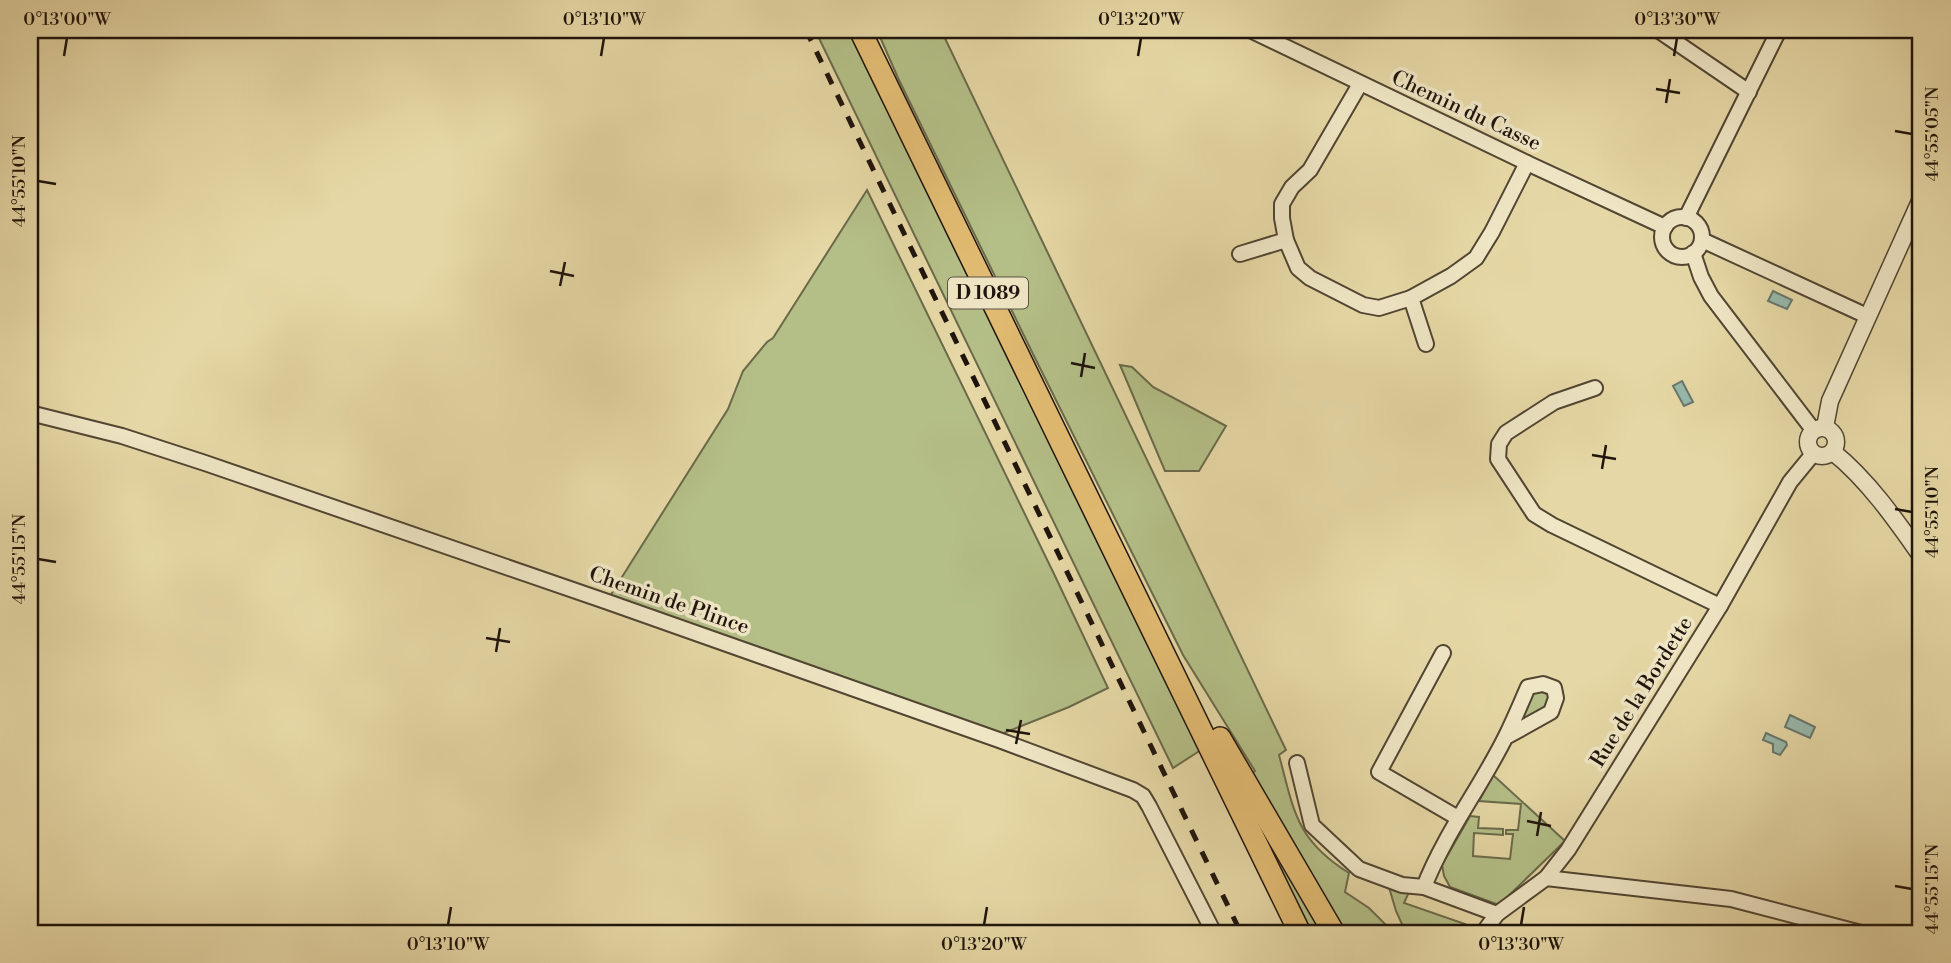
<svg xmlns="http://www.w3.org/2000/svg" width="1951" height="963" viewBox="0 0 1951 963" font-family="'Libre Bodoni',serif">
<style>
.green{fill:#b4bf87;stroke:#6a6a4a;stroke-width:2}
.water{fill:#97b9ac;stroke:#67776c;stroke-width:2}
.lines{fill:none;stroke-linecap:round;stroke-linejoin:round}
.minor-casing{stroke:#514532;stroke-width:18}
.tertiary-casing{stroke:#514532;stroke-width:19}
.primary-casing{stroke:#1f140c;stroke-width:24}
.minor{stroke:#efe6c5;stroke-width:14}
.tertiary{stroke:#efe6c5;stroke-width:16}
.primary{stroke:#e3bc73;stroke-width:21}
.rail{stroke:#1f140c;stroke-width:5;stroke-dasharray:12 12;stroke-linecap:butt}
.ticks{fill:none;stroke:#1f140c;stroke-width:2.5}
.labels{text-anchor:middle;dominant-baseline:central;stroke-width:7;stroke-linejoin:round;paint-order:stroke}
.shield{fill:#efe6c5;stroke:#5d5344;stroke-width:2}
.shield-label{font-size:19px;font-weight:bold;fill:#1f140c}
.street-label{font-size:21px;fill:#1f140c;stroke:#efe6c5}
.neatline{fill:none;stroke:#1f140c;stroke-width:2.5}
.ticks-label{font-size:18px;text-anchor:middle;fill:#1f140c}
</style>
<rect width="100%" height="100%" fill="#e6d8a6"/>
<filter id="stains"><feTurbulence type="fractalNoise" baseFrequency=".00286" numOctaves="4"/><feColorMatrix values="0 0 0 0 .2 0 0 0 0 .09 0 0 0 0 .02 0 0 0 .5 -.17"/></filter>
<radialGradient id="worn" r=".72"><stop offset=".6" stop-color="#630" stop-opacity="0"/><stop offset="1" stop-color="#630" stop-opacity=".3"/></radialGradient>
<g class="green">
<path d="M815,30H852L1201,750L1173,768Z"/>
<path d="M877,30H941L1286,750L1279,755C1294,811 1296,840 1349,873L1345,892L1369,908L1394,933H1341L1249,775L1255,771L1183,655L1033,354L898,78Z"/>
<path d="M867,190L1055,576L1108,688L1069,707L999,735L610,596L728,409L743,371L767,342L773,338Z"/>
<path d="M1120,365L1132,367L1153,387L1226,426L1199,471H1165Z"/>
<path d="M1539,689L1549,692L1548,704L1526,720L1521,718V715L1534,692Z"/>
<path d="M1493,775L1565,841L1499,905L1450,887L1444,876L1442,865L1470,816L1479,817L1478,828L1503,829V835L1474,833L1473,856L1510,859L1513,834H1506V830H1518L1521,804L1479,801Z"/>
<path d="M1235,778L1325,933H1310Z"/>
<path d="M1388,884L1410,890L1404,903L1465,924L1459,933H1406L1396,911Z"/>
</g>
<g class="water">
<path d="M1773,291L1792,300L1787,309L1768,301Z"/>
<path d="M1682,381L1693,402L1684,406L1673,386Z"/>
<path d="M1790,715L1815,727L1810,738L1785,727Z"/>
<path d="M1766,733L1786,742L1787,745L1780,755L1773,752V744L1763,740Z"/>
</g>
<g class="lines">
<defs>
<g id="minor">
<path d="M1250,30L1527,163L1665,227"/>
<path d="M1658,30L1749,92"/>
<circle cx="1682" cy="237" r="20"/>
<path d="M1686,218L1779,30"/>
<path d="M1286,240L1298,268L1310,278L1363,305L1379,308L1411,298L1426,344"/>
<path d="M1702,240L1867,316"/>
<path d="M1693,253L1701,277L1711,296L1814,431"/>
<path d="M1240,254L1286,240L1282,218V204L1292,187L1310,170L1360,84"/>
<path d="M1411,298L1451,276L1476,258L1492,232L1527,163"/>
<path d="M1595,388L1554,402L1506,433L1499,444L1498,459L1534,514L1552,525L1720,606"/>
<path d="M30,413L122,436L205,463L605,601L999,740L1133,790L1143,796L1149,806L1214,933"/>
<path d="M1443,653L1379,772L1458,818"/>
<path d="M1297,763L1312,825L1359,869L1402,885L1424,887L1497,914"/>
<path d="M1546,878L1731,899L1861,933"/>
<path d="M1424,887C1445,833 1481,787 1506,736C1514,720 1521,703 1528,687L1543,684L1554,688L1556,698L1551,712L1506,737"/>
<path d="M1483,933L1497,914L1546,878L1568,850L1720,606L1790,482L1813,454"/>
</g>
<g id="tertiary">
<path d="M1825,427L1830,401L1921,199"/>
<circle cx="1822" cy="442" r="14"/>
<path d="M1833,452C1867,479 1896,520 1921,556"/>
</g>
<g id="primary">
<path d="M860,30L1300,933"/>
<path d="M1220,738L1334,933"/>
</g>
</defs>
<use href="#minor" class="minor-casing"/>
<use href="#tertiary" class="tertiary-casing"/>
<use href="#primary" class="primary-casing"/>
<use href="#minor" class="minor"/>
<use href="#tertiary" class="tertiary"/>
<use href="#primary" class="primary"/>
<path class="rail" d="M806,30L1241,933"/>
</g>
<path class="ticks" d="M64,56L67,38M601,56L604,38M1138,56L1141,38M1674,56L1677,38M1656,89L1680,93M1666,103L1670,79M1895,131L1912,134M38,181L56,184M550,271L574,276M560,286L565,262M1071,363L1095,368M1081,377L1085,353M1592,455L1616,459M1602,469L1606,445M1895,509L1912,512M38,559L56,562M486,638L510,642M496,652L500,628M1006,730L1030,734M1016,744L1021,720M1527,821L1551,826M1537,836L1541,812M1895,886L1912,889M448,925L451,907M984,925L987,907M1521,925L1524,907"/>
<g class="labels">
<rect class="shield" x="948" y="277.5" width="80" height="31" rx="5"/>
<g class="shield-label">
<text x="988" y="293">D 1089</text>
</g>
<g class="street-label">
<text transform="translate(1466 111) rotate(25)">Chemin du Casse</text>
<text transform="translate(669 601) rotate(19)">Chemin de Plince</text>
<text transform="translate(1642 692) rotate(-58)">Rue de la Bordette</text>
</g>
</g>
<rect width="1951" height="963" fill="none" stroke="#e6d8a6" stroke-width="77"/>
<rect x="38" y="38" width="1874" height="887" class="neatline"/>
<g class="ticks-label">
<text x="67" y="25">0°13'00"W</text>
<text x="604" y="25">0°13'10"W</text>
<text x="1141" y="25">0°13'20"W</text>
<text x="1677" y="25">0°13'30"W</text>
<text transform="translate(1932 134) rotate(-90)" y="6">44°55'05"N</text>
<text transform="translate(19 181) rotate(-90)" y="6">44°55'10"N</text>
<text transform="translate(1932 512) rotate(-90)" y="6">44°55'10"N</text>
<text transform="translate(19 559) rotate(-90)" y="6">44°55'15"N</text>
<text transform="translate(1932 889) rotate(-90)" y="6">44°55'15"N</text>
<text x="448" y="950">0°13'10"W</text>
<text x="984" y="950">0°13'20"W</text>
<text x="1521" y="950">0°13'30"W</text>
</g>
<rect width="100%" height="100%" filter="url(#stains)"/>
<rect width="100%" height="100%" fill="url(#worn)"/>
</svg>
